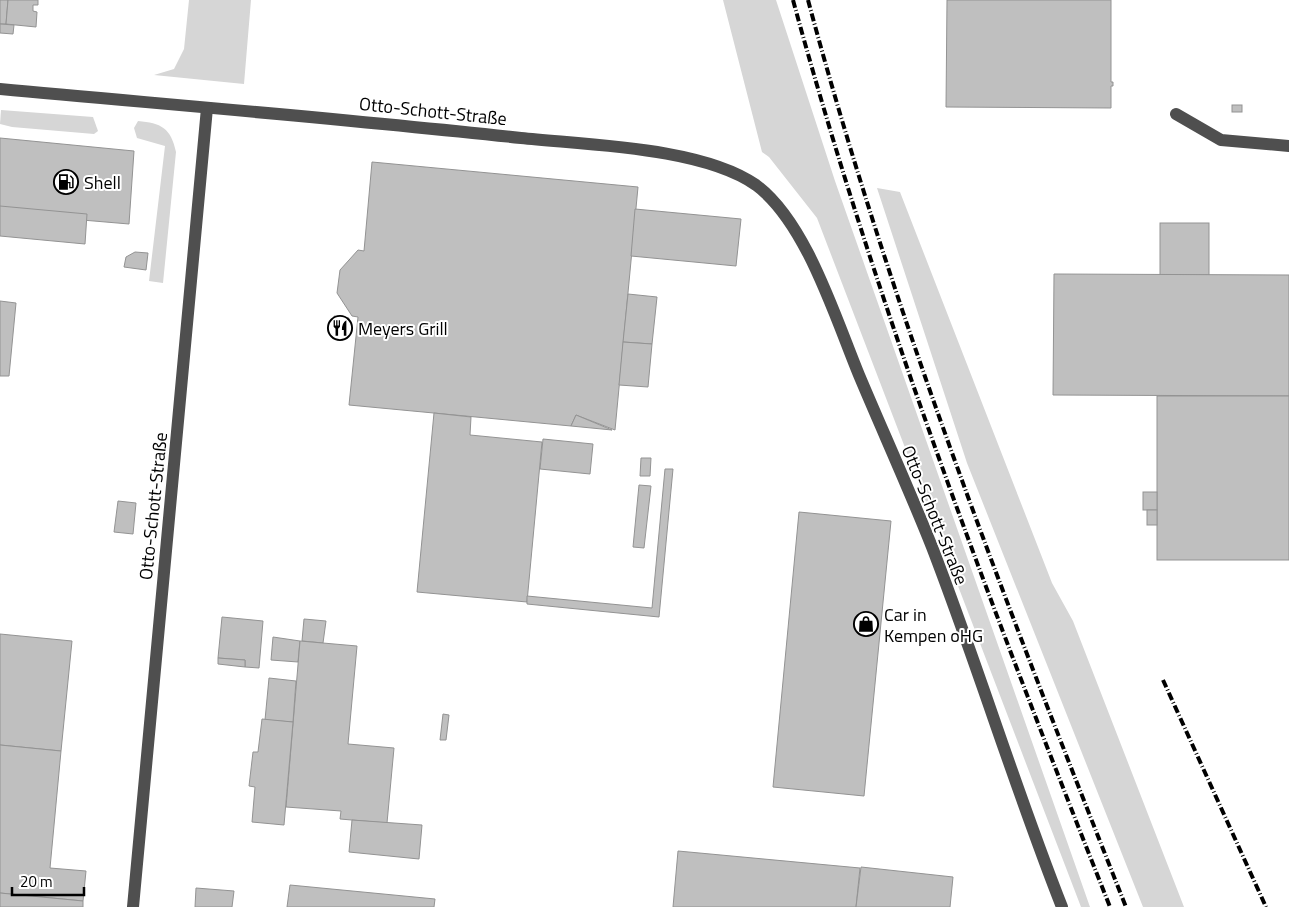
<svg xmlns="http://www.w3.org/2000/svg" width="1289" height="907" viewBox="0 0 1289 907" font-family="'Titillium Web',sans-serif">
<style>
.green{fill:#d6d6d6}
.building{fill:#bfbfbf;stroke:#939393}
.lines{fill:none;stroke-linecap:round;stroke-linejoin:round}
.minor{stroke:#4f4f4f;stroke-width:12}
.rail{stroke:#000;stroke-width:4;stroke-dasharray:8 2.5 1 2.5;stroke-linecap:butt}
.labels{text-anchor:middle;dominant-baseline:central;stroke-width:4;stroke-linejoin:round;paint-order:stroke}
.street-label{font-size:18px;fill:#000;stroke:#fff}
.poi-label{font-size:18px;fill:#000;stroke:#fff;text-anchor:start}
</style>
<rect width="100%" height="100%" fill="#fff"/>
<g class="green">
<path d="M189,0H251L244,84L154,75L174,69L184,49Z"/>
<path d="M723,0H776L835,181L1090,907H1081L817,218L769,157L762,152Z"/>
<path d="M1,110L93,117L98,131L94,134L12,127L0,124Z"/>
<path d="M138,121C161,123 171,128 176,152L163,283L149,281L165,146L137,138L134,128Z"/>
<path d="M877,188L900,192L1052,583L1073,621L1184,907H1143L967,463Z"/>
</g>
<g class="building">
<path d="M0,0H8L6,24H0Z"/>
<path d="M8,0H38V5H33V11L37,12L36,27L6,24Z"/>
<path d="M947,0H1111V82H1113V86H1111V108L946,107Z"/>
<path d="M0,24L14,25L13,34L0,33Z"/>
<rect x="1232" y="105" width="10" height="7"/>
<path d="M0,138L134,151L129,224L0,213Z"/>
<path d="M372,162L638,187L615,430L576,415L571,426L349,405L358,317L352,316L337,293L340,270L358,250L364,251Z"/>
<path d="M0,206L87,214L85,244L0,236Z"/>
<path d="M635,209L741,219L736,266L631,256Z"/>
<rect x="1160" y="223" width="49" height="52"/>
<path d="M135,252L148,253L146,270L124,267L126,257Z"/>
<path d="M1054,274L1289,275V396L1053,395Z"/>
<path d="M628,294L657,297L652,344L623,342Z"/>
<path d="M0,301L16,303L9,376H0Z"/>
<path d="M334,316L349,318L348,325L333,323Z"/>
<path d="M333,323L348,325L347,334L332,333Z"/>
<path d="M623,342L652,344L648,387L619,385Z"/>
<rect x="1157" y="396" width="132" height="164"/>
<path d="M434,413L471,417L470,435L542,442L527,602L417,592Z"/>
<path d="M576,415L612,430L571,426Z"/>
<path d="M543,439L593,444L590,474L540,469Z"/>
<path d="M641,458H651L650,476H640Z"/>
<path d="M665,469H673L659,617L527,604V596L652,608Z"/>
<path d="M639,485L651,486L644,548L633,547Z"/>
<rect x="1143" y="492" width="14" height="18"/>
<path d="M118,501L136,503L133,534L114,532Z"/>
<rect x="1147" y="510" width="10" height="15"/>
<path d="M799,512L891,521L864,796L773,787Z"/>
<path d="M222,617L263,621L259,668L245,667V660L218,658Z"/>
<path d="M304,619L326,621L323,643L302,641Z"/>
<path d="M0,634L72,641L61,751L0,745Z"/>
<path d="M273,637L300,641L298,662L271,660Z"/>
<path d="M300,641L357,646L348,744L394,748L387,823L340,819L341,811L286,807Z"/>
<path d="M218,658L245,660V667L218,664Z"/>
<path d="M269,678L296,681L293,722L265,720Z"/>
<path d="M443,714L449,715L446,740H440Z"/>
<path d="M262,719L293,722L284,825L252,822L255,787L249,786L253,752H258Z"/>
<path d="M0,745L61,751L50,868L86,871L83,901L0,893Z"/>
<path d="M352,820L422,825L419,859L349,852Z"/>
<path d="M678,851L860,868L856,907H673Z"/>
<path d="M861,867L953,877L950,907H856Z"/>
<path d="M290,885L435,899L434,907H287Z"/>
<path d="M196,888L234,891L232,907H195Z"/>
<path d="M0,893L83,901V907H0Z"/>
</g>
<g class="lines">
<g class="minor">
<path d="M0,89C174,105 347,119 521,138C587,145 702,147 756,185C806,222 835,317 859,375C883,432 909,489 932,547C978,666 1015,788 1062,907"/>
<path d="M1176,114L1221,140L1289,146"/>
<path d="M133,907L207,108"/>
</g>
<g class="rail">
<path d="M793,0C877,309 992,609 1110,907"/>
<path d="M808,0C891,310 1008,609 1126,907"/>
<path d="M1163,680L1266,907"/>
</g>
</g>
<defs>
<symbol id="fuel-ring" viewBox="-11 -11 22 22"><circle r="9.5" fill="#fff" stroke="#000" stroke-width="1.5"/><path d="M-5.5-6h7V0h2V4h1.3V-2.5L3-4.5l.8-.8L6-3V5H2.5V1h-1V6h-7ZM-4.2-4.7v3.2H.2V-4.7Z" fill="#000"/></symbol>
<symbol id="restaurant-ring" viewBox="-11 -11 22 22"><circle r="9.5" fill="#fff" stroke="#000" stroke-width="1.5"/><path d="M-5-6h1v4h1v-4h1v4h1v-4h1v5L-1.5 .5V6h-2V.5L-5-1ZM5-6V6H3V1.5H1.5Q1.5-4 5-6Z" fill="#000"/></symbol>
<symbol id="shop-ring" viewBox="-11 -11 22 22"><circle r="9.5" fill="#fff" stroke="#000" stroke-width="1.5"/><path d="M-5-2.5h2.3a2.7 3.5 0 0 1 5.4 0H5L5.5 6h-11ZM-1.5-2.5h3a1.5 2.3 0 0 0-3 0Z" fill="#000"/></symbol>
</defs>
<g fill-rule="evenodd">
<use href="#fuel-ring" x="52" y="168" width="28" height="28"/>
<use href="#restaurant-ring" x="326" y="314" width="28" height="28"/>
<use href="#shop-ring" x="852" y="610" width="28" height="28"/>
</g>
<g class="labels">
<g class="street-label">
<text transform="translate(433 111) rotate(6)">Otto-Schott-Straße</text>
<text transform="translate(153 506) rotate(-84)">Otto-Schott-Straße</text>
<text transform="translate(935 515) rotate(68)">Otto-Schott-Straße</text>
</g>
<g class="poi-label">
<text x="84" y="182">Shell</text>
<text x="358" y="328">Meyers Grill</text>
<text x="884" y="614">Car in<tspan x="884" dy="21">Kempen oHG</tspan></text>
</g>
</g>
<path d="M12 887v8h72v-8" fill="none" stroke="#000000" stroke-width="2.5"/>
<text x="20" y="887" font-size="15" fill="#000000" stroke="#ffffff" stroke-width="4" paint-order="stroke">20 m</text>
</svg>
